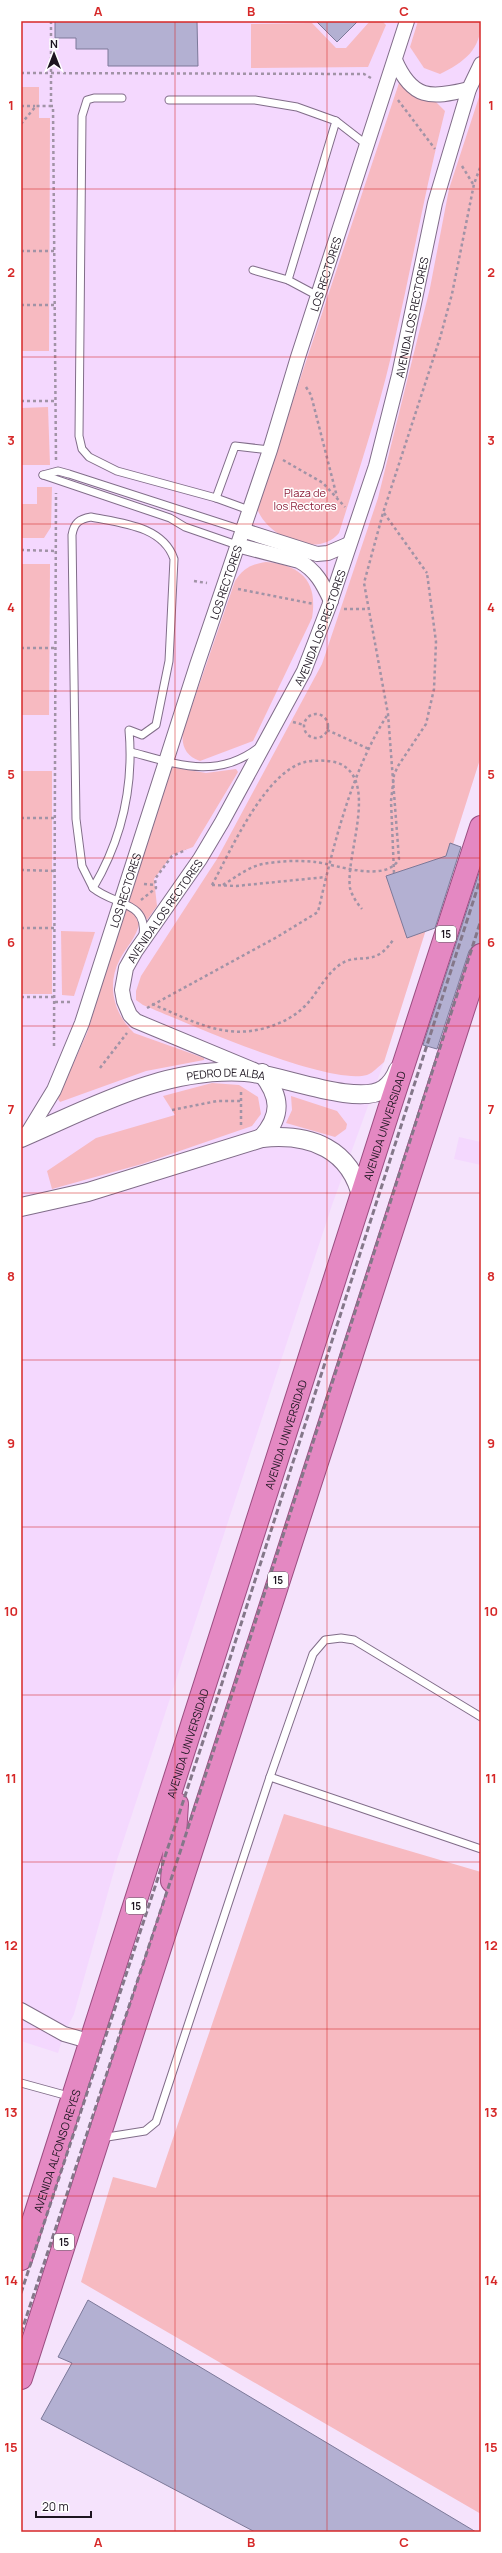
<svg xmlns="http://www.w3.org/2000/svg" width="502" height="2553" viewBox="0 0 502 2553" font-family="Manrope,sans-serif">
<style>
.built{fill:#f4d8fe}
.green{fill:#f7bac1}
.building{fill:#b3b0d2;stroke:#7c7999}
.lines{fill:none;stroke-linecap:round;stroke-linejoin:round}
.service-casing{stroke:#816d89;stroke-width:9}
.minor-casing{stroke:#816d89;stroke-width:16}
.tertiary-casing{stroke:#816d89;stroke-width:20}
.trunk-casing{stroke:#9a4d80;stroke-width:24}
.path{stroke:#a193a6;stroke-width:2.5;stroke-dasharray:3 3;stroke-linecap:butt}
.service{stroke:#fff;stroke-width:7}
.minor{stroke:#fff;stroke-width:14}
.tertiary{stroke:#fff;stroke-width:18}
.trunk{stroke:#e488c2;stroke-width:22}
.rail{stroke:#847789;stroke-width:3;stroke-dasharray:6 3;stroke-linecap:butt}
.path-bridge{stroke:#a193a6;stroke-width:2.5;stroke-dasharray:3 3;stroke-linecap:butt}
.grid{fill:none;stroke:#d62828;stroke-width:1;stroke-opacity:0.55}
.labels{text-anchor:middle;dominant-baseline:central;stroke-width:3;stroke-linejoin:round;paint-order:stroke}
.shield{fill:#fff;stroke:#615b63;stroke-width:1}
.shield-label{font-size:10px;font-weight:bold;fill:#1d1520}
.street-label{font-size:11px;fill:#1d1520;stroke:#fff}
.park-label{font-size:11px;fill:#8d203b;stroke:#fff}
.neatline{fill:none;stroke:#d62828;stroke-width:1.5}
.grid-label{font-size:13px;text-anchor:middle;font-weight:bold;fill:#d62828}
</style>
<rect width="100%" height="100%" fill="#f5e3fc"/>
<g class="built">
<path d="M21,21H481V756L384,1062L332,1205L117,1860L74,2014L64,2034L58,2053L21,2041Z"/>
<path d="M459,1137L481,1142V1165L454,1159Z"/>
</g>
<g class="green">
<path d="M370,21H382L386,25L368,67L251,68V24L312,23L336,48H346Z"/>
<path d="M418,21H481C481,50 464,62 440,74L424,68L410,47Z"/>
<path d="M399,83L418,97L434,100L445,111C426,185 413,260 396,334C382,401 360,467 339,533C318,559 266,537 257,508Z"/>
<path d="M21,87H39V118H50L49,351H21Z"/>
<path d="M481,91V756L384,1062C379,1066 373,1073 367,1075C327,1086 185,1022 143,1005L136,1000V991L141,976L217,859L322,664L378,498L430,288L449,189Z"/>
<path d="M48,407L50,465H21V408Z"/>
<path d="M37,487H52L51,527L44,538H21V504H37Z"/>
<path d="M266,562C301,565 318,581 312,618L253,741L200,761C186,756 181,746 183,732L235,581C243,569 251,564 266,562Z"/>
<path d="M21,564H50L49,715H21Z"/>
<path d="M171,767L206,773L236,769L238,772L193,847L172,855L154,879L157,906L147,920L141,910L127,902Z"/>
<rect x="21" y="771" width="31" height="223"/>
<path d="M125,909L133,911L139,924C137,936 126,948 120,959C106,985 114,1014 134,1033L204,1058V1060L146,1071L60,1102L58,1099L60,1093L87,1033Z"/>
<path d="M61,931L95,932L74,996L62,995Z"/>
<path d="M212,1083L239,1085L258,1097L261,1114L252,1126L142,1164L52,1189L47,1171L96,1138L175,1115L163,1096Z"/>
<path d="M291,1096L337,1111L347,1124L346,1129L335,1137L286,1123L292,1110Z"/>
<path d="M284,1814L481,1872V2514L81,2282L113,2177L156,2188Z"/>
</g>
<g class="building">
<path d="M55,21H197L198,66H108V49H76V38H55Z"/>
<path d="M316,21H358L337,42Z"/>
<path d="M450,843L461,847L435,928L407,938L386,876L446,856Z"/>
<path d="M481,867V943L473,946L469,951L437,1049L423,1045Z"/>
<path d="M88,2300L476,2532H255L41,2419L72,2363L58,2357Z"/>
</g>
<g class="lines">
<defs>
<g id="service">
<path d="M122,98H94L87,100L82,116L79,436L82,449L89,457L117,471L216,498L249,510"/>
<path d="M169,100H255L297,107L336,121L288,280L253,270"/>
<path d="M336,121L367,145"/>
<path d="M288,280L318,296"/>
<path d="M43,475L58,471L69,474L242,530"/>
<path d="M43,475L170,518L185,527L237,545"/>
<path d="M216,498L235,446L270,450"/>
<path d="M91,517C121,523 163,526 174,559L169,661L156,725L142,735L129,730C134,787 122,839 93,888L82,866L76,819L72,535C74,523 79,519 91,517Z"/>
<path d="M131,752C176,764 216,780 258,748"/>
<path d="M93,888C115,906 148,901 143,936"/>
<path d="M481,1717L354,1640L341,1638L325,1640L313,1654L270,1777L481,1849"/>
<path d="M21,2083L72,2097"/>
<path d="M101,2138L145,2131L156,2122L270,1777"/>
</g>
<g id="minor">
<path d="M395,60C412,99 430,99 469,89"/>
<path d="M242,530L317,554L328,553L349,544"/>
<path d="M237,545L299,561C316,570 323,584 331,601"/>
<path id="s1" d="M254,1070L136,1021L130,1015L124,1001L122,990L126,968L135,952L200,859L222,822L304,671L329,606L376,466L399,375L435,203L469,89L481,64"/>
<path id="s2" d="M26,1136L54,1090L82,1023L197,665L270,450L298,357L407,21"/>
<path d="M21,2010L64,2034L92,2042"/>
</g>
<g id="tertiary">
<path d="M262,1073C281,1097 282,1115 262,1138"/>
<path id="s3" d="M21,1138C93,1107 164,1067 245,1072C279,1074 357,1107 384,1089C391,1084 395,1078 398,1070"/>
<path d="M21,1207L88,1192L262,1138C311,1133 351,1149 362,1199"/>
</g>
<g id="trunk">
<path d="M172,1881L177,1804"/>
<path id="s4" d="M21,2259C177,1782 324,1303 481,827"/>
<path d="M21,2378L481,955"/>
</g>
</defs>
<use href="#service" class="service-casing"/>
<use href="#minor" class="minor-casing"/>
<use href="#tertiary" class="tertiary-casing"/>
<use href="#trunk" class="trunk-casing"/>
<g class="path">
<path d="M51,21V106H53L56,460"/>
<path d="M21,73L364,74L371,78"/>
<path d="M398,100L435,149"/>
<path d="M21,106H35"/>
<path d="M21,124L36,106H51"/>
<path d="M462,166L473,184"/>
<path d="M21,251H56"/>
<path d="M21,305H56"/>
<path d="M306,387L311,395L337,497"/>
<path d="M21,401H56"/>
<path d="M283,460L323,483L345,507"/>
<path d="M384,513L427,573"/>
<path d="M21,550L56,551"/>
<path d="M194,581L207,583"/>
<path d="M238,589L314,604"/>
<path d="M344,609H368"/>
<path d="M21,648H56"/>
<circle cx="316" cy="726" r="12"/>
<path d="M293,722L304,725"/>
<path d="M327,730L369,749"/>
<path d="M21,818H56"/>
<path d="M21,870L56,871"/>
<path d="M144,884L155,885"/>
<path d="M212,885L236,886L326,877"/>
<path d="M223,885C236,877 248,867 263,864C279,861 298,860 315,862C335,864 386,884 399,859L388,714L364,583L383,513L440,338L452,294L474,184L481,165"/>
<path d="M141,900L156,888L155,879L172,856L186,850"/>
<path d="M21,928H55"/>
<path d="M21,997H55"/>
<path d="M55,1002H73"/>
<path d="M152,1004C191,1020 223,1040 265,1028C280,1024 294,1017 305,1006C317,994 324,977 338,966C358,950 373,970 393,940"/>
<path d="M147,1008L277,937L318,912C333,847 351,771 388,714"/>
<path d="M54,1046L56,493"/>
<path d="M100,1068L127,1033"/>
<path d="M172,1110L217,1101H241"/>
<path d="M241,1125V1090"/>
</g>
<use href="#service" class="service"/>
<use href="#minor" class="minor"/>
<use href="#tertiary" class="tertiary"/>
<use href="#trunk" class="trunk"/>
<g class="rail">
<path d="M21,2293L215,1705L481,877"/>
<path d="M21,2333L227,1710L481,920"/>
</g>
<g class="path-bridge">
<path d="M394,873L391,801L394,775L398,766L426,724L434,689L436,642L427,573"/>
<path d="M212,885C231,850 265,772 305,762C315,760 329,760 338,763C380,779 345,855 350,888C352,896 357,903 362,909"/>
</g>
</g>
<path class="grid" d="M175,21V2532M327,21V2532M21,189H481M21,357H481M21,524H481M21,691H481M21,858H481M21,1026H481M21,1193H481M21,1360H481M21,1527H481M21,1695H481M21,1862H481M21,2029H481M21,2196H481M21,2364H481"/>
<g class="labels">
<g class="shield">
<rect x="436" y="926" width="20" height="16" rx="3"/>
<rect x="268" y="1572" width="20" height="16" rx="3"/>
<rect x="126" y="1898" width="20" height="16" rx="3"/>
<rect x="54" y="2234" width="20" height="16" rx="3"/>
</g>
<g class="shield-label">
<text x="446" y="934">15</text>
<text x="278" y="1580">15</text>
<text x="136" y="1906">15</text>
<text x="64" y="2242">15</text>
</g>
<g class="street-label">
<text stroke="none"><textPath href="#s2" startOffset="914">LOS RECTORES</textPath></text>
<text stroke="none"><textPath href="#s1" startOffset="902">AVENIDA LOS RECTORES</textPath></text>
<text stroke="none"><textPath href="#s2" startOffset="590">LOS RECTORES</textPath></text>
<text stroke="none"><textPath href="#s1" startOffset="578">AVENIDA LOS RECTORES</textPath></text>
<text stroke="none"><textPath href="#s2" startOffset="266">LOS RECTORES</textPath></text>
<text stroke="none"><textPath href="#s1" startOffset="254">AVENIDA LOS RECTORES</textPath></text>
<text stroke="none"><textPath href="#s3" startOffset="217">PEDRO DE ALBA</textPath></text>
<text stroke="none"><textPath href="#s4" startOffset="1190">AVENIDA UNIVERSIDAD</textPath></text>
<text stroke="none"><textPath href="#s4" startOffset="866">AVENIDA UNIVERSIDAD</textPath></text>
<text stroke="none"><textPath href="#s4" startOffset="542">AVENIDA UNIVERSIDAD</textPath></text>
<text stroke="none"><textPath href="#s4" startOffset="114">AVENIDA ALFONSO REYES</textPath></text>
</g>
<g class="park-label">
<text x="305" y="492">Plaza de<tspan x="305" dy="13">los Rectores</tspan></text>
</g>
</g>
<rect width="502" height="2553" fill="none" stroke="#ffffff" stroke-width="44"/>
<g transform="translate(54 54)" stroke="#ffffff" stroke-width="3" paint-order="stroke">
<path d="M0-3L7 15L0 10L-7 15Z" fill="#1d1520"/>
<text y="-6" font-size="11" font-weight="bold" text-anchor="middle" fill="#1d1520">N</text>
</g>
<path d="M36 2511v6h55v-6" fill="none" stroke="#1d1520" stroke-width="2"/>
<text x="42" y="2511" font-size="12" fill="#1d1520" stroke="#ffffff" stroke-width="3" paint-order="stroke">20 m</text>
<rect x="22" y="22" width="458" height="2509" class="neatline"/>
<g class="grid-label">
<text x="98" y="16">A</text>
<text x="251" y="16">B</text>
<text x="404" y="16">C</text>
<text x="11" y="110">1</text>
<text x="491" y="110">1</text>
<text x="11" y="277">2</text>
<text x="491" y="277">2</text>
<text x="11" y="445">3</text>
<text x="491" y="445">3</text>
<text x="11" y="612">4</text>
<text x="491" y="612">4</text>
<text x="11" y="779">5</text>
<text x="491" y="779">5</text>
<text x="11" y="947">6</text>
<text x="491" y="947">6</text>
<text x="11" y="1114">7</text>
<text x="491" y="1114">7</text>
<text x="11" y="1281">8</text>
<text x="491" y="1281">8</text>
<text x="11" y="1448">9</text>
<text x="491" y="1448">9</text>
<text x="11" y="1616">10</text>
<text x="491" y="1616">10</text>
<text x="11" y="1783">11</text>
<text x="491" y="1783">11</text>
<text x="11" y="1950">12</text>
<text x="491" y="1950">12</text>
<text x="11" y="2117">13</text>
<text x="491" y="2117">13</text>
<text x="11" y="2285">14</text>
<text x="491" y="2285">14</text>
<text x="11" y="2452">15</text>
<text x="491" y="2452">15</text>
<text x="98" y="2547">A</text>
<text x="251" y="2547">B</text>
<text x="404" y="2547">C</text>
</g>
</svg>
